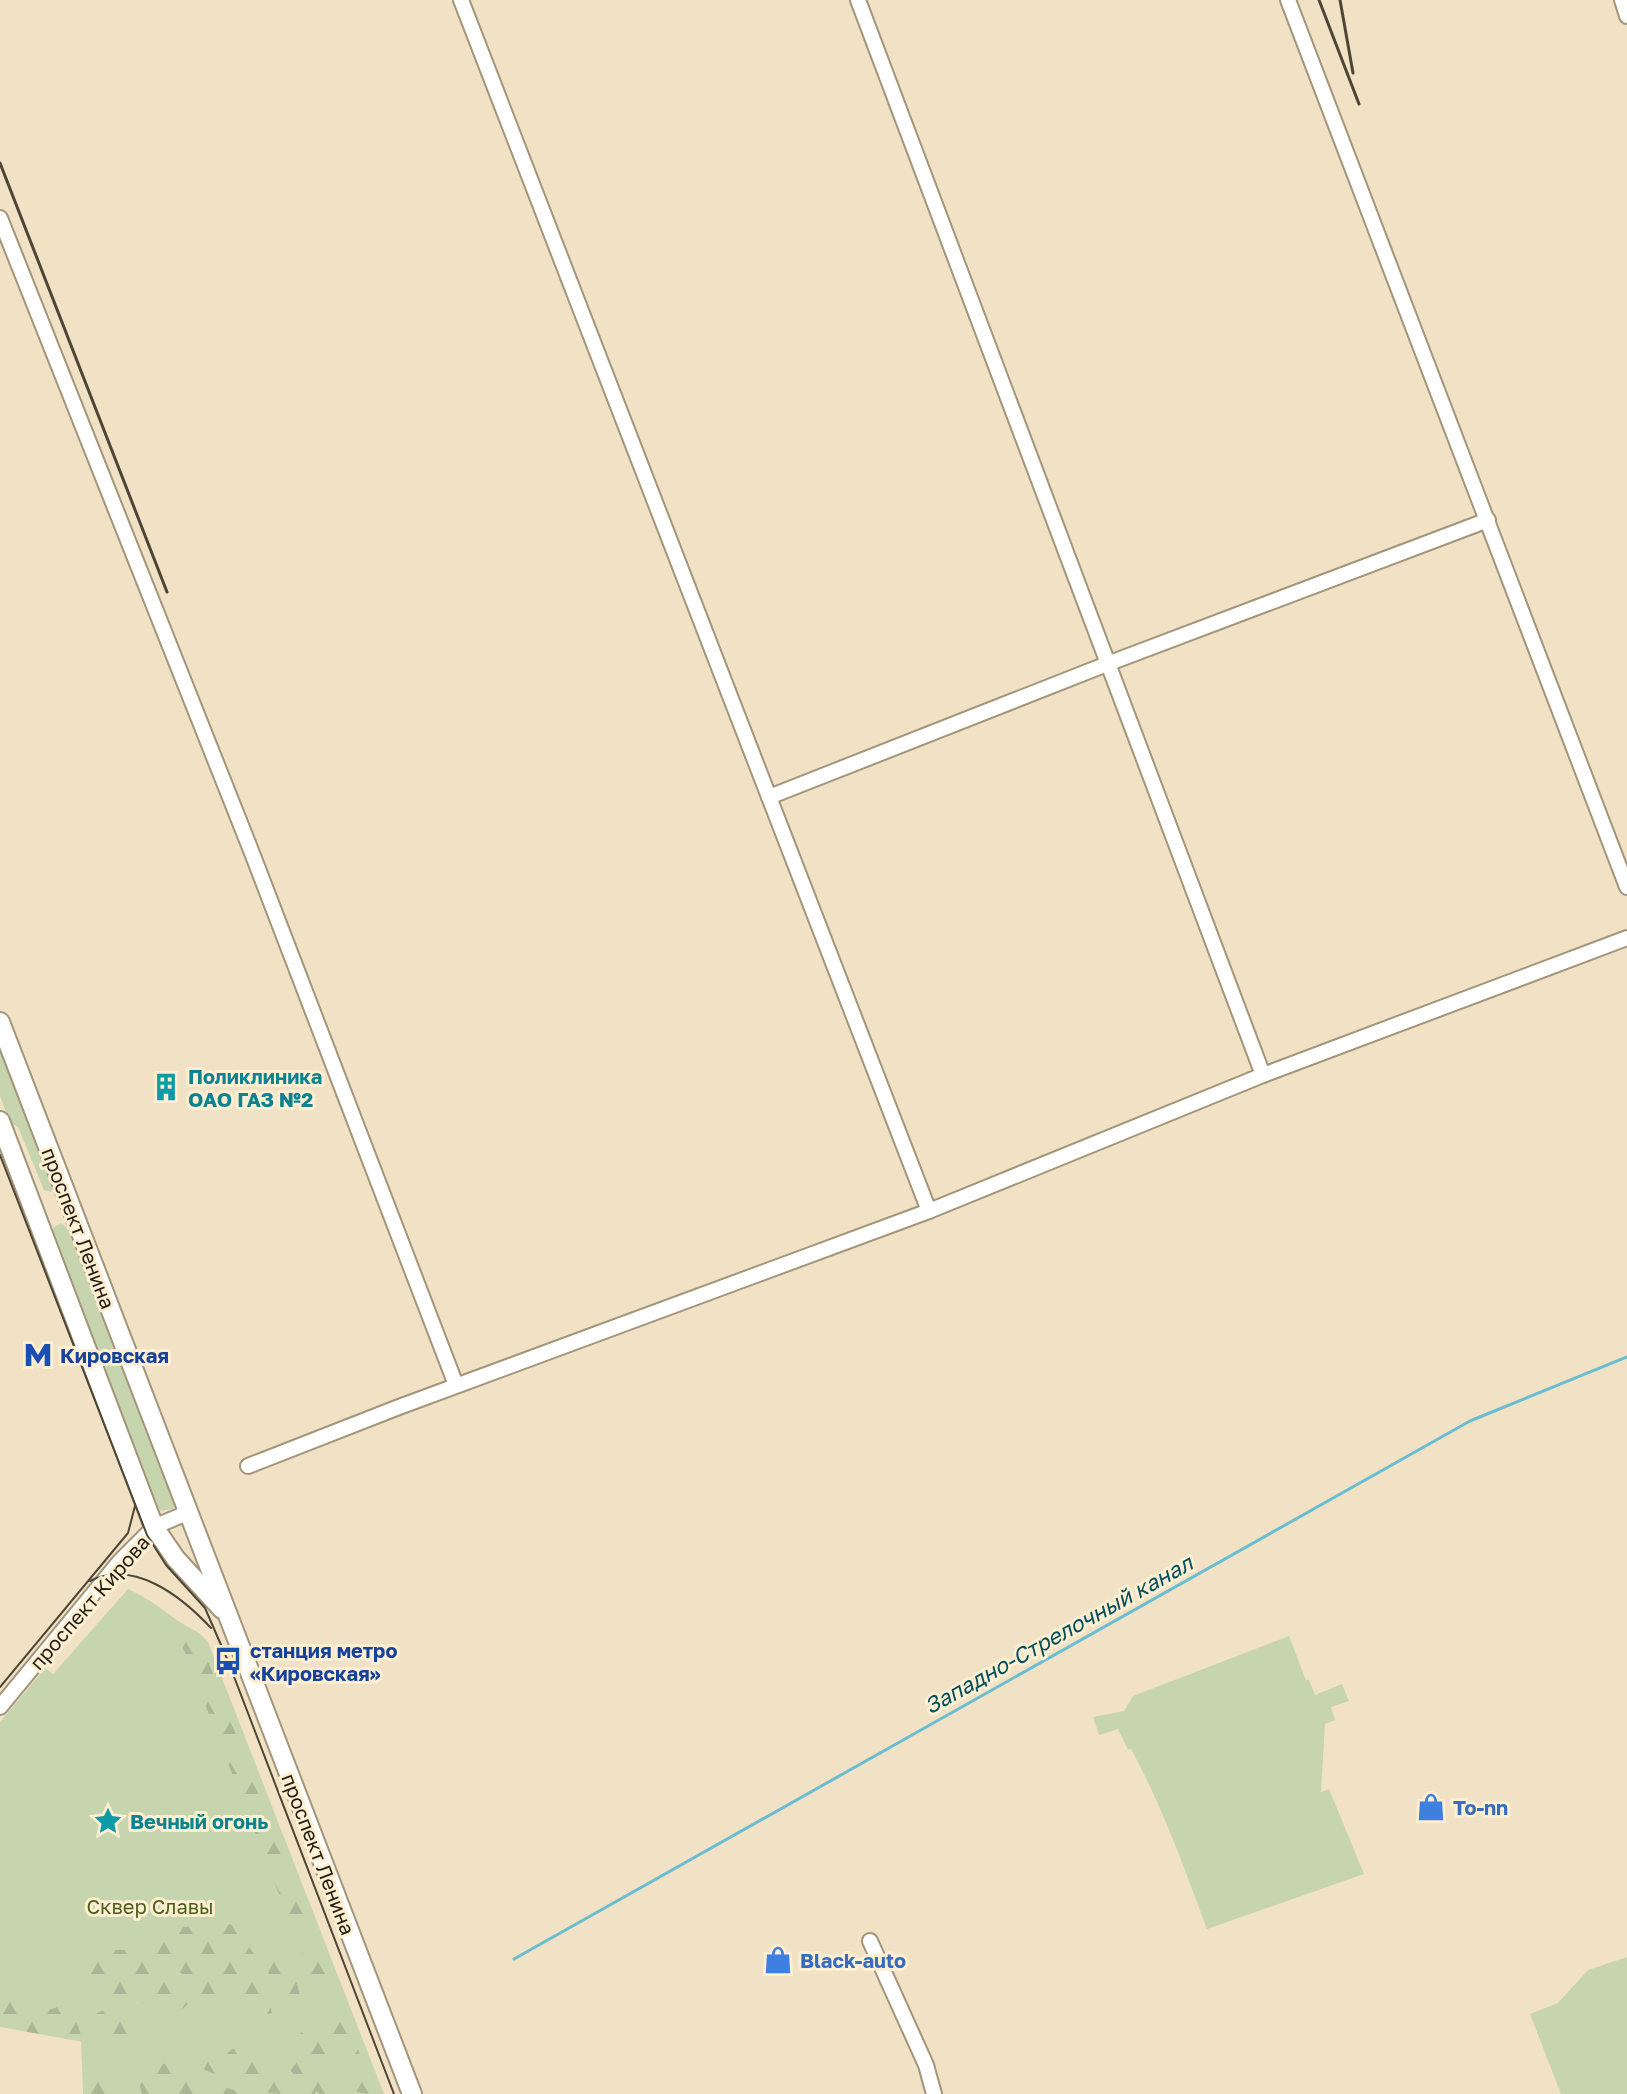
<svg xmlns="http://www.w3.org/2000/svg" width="1627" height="2094" viewBox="0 0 1627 2094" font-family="'Golos Text',sans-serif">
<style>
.green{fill:#c7d5af}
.forest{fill:url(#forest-firs)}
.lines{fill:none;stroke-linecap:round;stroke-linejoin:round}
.stream{stroke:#6bbed2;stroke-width:3}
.minor-casing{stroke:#a3957a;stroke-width:18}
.major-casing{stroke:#a3957a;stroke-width:22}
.minor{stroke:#fff;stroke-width:14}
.major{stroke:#fff;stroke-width:18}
.tram{stroke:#4d4637;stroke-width:2}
.rail{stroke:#4d4637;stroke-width:3}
.labels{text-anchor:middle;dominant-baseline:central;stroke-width:6;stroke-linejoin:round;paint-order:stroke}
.culture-label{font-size:20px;font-weight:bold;fill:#0d838f;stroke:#feefd2;text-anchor:start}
.street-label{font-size:20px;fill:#231e13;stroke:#feefd2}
.transit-label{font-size:20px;font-weight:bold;fill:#164399;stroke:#feefd2;text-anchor:start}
.shop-label{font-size:20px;font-weight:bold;fill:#366cbe;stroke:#feefd2;text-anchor:start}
.park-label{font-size:20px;fill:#4c5f1e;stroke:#feefd2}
.water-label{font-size:22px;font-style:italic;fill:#014f5d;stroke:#feefd2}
</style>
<defs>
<pattern id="forest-firs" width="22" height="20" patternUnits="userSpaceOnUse" patternTransform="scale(2)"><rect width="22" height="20" fill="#c7d5af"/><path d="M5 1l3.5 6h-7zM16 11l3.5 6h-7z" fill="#abb696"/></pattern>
</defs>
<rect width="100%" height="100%" fill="#f1e2c5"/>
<g class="green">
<path d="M0,1041L55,1186L51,1192L44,1190L18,1127L10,1123L0,1096Z"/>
<path d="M61,1223L67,1228L177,1505L172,1509L160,1511L150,1491L52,1235L54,1227Z"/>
<path d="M128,1589C147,1597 160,1608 177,1620C189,1629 199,1630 208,1642L384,2094H83L81,2040L0,2026V1722L45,1668L53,1674Z"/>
<path d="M1289,1636L1306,1680H1309L1315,1695L1342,1684L1349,1701L1331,1707L1335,1720L1325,1724L1321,1792L1329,1789L1364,1874L1207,1929C1184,1867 1162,1806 1131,1749L1128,1750L1118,1729L1099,1735L1093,1717L1124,1711L1133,1696Z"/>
<path d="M1627,1957V2094H1561L1530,2014L1558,2003L1588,1970Z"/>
</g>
<g class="forest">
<path d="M174,1625L190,1636L207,1658L329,1982L315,1986Z"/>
<path d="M210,1917L232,1925L255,1955V1976L267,1991L272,2013L266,2015L262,2007L246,2008L240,1993L198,1995L191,1980L141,1945L160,1928L187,1927Z"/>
<path d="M266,1946C293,1957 296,1978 302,2004L282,2009L269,1978Z"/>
<path d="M93,1950H135L189,1988L194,1999L180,2011H157L132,1998L89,1992Z"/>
<path d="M0,1993C23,2005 34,2017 60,2006L76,2019L83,2042L0,2027Z"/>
<path d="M113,2006L127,2013L140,2027L137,2039L109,2043L97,2040L86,2018Z"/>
<path d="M346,2013L372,2091L367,2094L353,2091L327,2020Z"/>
<path d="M317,2022L340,2094H320L316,2091L315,2094H295L301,2082L289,2069C304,2058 304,2052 300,2034L306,2027Z"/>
<path d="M258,2047L263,2057L259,2072H267L283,2085V2094C254,2094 210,2072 183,2060C200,2060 220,2063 232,2049Z"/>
<path d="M83,2055L110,2066L106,2082L110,2094H85Z"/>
<path d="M143,2063L170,2064L214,2085L251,2094H142L135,2071Z"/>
</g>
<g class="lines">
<path class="stream" d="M514,1959L1470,1421L1627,1357"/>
<defs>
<g id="minor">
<path d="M461,0L929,1211"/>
<path d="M858,0L1263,1075"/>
<path d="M1288,0L1627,887"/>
<path d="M1622,0L1627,16"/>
<path d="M0,218L252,853L456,1385"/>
<path d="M769,797L1107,664L1488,520"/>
<path d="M248,1466L399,1407L929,1211L1263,1075L1627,938"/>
<path d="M0,1707L120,1561L154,1527L189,1512"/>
<path d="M870,1941L926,2065L934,2094"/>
</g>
<g id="major">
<path d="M0,1022L412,2094"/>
<path d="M0,1121L154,1527L176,1559L222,1609"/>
</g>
</defs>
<use href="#minor" class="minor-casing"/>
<use href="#major" class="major-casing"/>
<use href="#minor" class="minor"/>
<use href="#major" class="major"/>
<g class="tram">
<path d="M0,1155L147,1535L166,1565L205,1608L228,1661L394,2094"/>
<path d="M90,1581C134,1559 181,1596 211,1628"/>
<path d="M0,1687L128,1533L135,1506"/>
</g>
<g class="rail">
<path d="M1319,0L1359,104"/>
<path d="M1340,0L1353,73"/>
<path d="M0,163L167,592"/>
</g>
</g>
<defs>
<symbol id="building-bare" viewBox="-9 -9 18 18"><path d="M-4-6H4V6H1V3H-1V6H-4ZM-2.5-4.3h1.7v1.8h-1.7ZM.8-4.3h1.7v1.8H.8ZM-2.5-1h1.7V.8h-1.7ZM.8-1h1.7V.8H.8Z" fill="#0f9aa8" stroke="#feefd2" stroke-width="2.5" paint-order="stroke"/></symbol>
<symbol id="metro-bare" viewBox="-9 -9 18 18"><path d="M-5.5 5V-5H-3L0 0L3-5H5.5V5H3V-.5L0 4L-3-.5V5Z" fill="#1a4fb4" stroke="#feefd2" stroke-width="2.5" paint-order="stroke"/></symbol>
<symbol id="bus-bare" viewBox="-9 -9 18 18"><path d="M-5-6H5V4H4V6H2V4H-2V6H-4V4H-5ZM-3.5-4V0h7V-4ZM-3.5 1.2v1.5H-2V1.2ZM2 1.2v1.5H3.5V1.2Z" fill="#1a4fb4" stroke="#feefd2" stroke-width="2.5" paint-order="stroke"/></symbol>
<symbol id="shop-bare" viewBox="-9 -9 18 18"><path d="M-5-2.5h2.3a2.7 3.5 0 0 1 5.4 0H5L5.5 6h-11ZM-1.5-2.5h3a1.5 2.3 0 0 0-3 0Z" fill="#3f7fe0" stroke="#feefd2" stroke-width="2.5" paint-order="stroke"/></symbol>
<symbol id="sight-bare" viewBox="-9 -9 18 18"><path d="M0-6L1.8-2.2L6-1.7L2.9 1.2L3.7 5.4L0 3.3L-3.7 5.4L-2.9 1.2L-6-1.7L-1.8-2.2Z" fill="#0f9aa8" stroke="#feefd2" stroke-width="2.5" paint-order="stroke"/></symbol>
</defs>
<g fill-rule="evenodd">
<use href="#building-bare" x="146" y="1067" width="40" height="40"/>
<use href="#metro-bare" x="18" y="1335" width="40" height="40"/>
<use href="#bus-bare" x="208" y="1641" width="40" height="40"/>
<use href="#shop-bare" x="1411" y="1787" width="40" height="40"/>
<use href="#sight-bare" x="88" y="1801" width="40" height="40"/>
<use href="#shop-bare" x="758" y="1940" width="40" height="40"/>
</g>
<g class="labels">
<g class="culture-label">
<text x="188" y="1076">Поликлиника<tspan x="188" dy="23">ОАО ГАЗ №2</tspan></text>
<text x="130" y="1821">Вечный огонь</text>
</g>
<g class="street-label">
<text transform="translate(79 1228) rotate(69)">проспект Ленина</text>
<text transform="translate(89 1602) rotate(-49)">проспект Кирова</text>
<text transform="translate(319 1854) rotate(69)">проспект Ленина</text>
</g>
<g class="transit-label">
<text x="60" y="1355">Кировская</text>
<text x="250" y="1650">станция метро<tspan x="250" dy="23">«Кировская»</tspan></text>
</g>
<g class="shop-label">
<text x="1453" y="1807">To-nn</text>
<text x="800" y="1960">Black-auto</text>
</g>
<g class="park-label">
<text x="150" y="1906">Сквер Славы</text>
</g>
<g class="water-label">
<text transform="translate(1058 1634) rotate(-29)">Западно-Стрелочный канал</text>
</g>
</g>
</svg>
